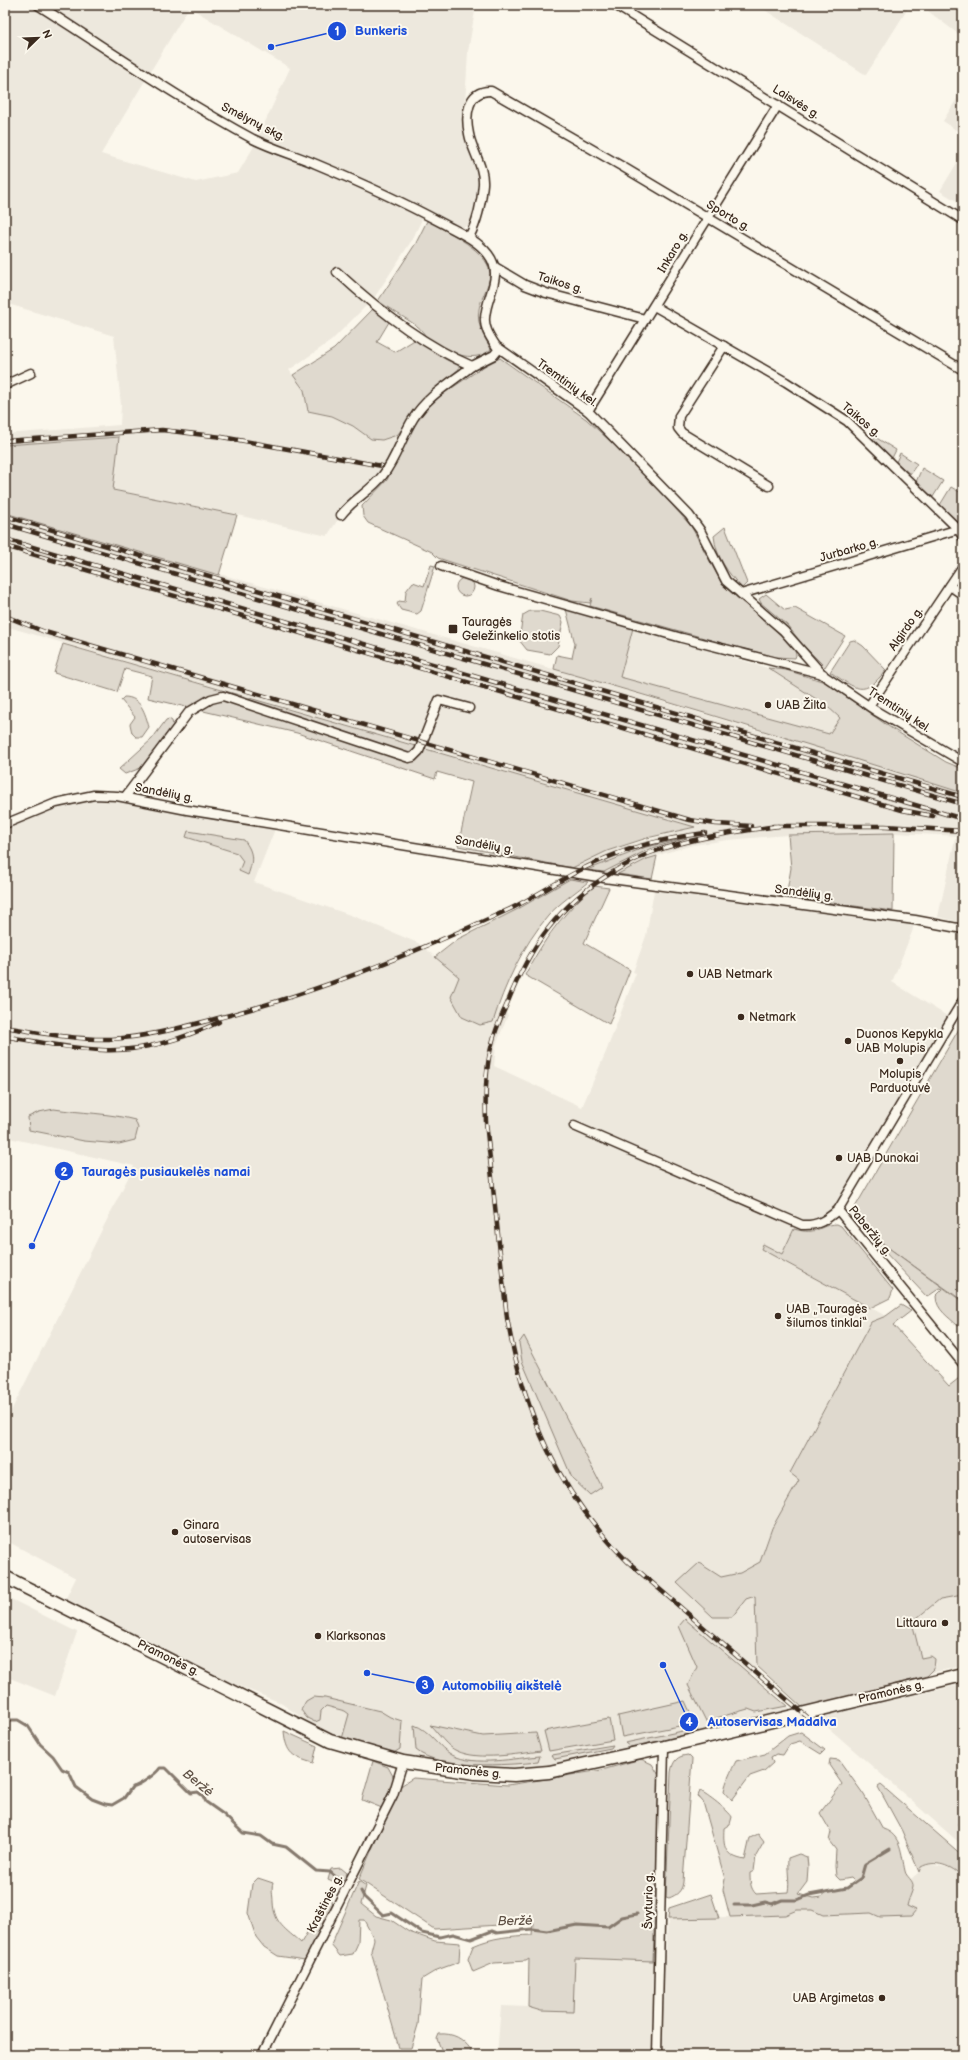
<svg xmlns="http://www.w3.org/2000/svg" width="968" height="2060" viewBox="0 0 968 2060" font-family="'Balsamiq Sans',sans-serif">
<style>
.built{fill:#ede8dd;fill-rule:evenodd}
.green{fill:#dfd9ce;stroke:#8d8276}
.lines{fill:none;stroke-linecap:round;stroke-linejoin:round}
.stream{stroke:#85796d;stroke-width:3}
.street-casing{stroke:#3b2a1e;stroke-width:11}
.secondary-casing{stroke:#3b2a1e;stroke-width:15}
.street{stroke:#fbf7ec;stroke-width:8}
.secondary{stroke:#fbf7ec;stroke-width:12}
.rail-casing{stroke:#3b2a1e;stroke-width:4.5}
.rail{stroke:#fbf7ec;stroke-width:3;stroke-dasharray:9;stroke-linecap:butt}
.poi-dot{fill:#3b2a1e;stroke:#fbf7ec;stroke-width:1.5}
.labels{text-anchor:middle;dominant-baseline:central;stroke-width:4;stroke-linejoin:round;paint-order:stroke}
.street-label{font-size:12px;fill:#3b2a1e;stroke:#fbf7ec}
.poi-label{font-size:12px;fill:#3b2a1e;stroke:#fbf7ec;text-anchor:start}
.water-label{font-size:13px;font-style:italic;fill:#605246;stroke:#fbf7ec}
.leader{fill:none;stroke:#1d4ed8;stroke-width:1.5}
.callout-dot{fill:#1d4ed8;stroke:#fbf7ec;stroke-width:1.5}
.mark-label{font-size:12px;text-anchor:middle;font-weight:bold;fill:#fff}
.callout-label{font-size:13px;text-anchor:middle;font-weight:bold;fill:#1d4ed8;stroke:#fbf7ec;stroke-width:4;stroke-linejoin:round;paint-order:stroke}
</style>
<rect width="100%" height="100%" fill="#fbf7ec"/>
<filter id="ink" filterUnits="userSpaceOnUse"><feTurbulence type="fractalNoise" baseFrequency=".025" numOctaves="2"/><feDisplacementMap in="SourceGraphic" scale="8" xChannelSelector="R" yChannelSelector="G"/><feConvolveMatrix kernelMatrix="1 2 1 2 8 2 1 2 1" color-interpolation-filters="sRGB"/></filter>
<g filter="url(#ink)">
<g class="built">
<path d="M5,5H476L468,52L464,121V131L477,169L478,185L471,224L462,228L427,209L412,240L374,298L331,341L289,370L304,390L308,411L332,416L353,426L371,439L382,440L397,435L403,439L385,474L341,515L327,536L237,515L113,490L119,438L5,445V434L120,425L121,405L114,336L5,303ZM189,7L290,68L253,148L238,173L196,182L101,154Z"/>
<path d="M757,5H910L866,75Z"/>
<path d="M920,5H963V37L953,30Z"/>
<path d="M963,89V135L943,121Z"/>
<path d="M963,153V205L940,191Z"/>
<path d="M5,513L578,676L756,730L825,749L963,793V836L894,833L788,835L728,840L693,845L665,853L647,859L618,874L604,872L649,849L683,839L646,847L587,870L572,868L607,851L695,827L5,626Z"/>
<path d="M633,628L768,668L827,706L840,718L830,734L619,677Z"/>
<path d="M93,795L277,824L254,882L353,916L418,943L508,1015L496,1045L494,1066L582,1107L606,1052L636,973L633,972L646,936L655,885L915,920L912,932L892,982L952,1019L829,1225L814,1232L794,1229L782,1254L763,1244L761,1249L886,1316L871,1322L790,1473L800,1480L772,1528L754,1577L757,1666L751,1674L792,1710L717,1731L556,1765L528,1769H477L399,1755L328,1735L279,1702L166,1657L62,1606L76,1578L5,1540V1423L134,1166L5,1137V823Z"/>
<path d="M955,839L963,840V923L938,917Z"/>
<path d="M963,1595V1666L930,1673L934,1669L936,1664L921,1658L912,1622L940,1599Z"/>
<path d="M5,1596L77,1632L55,1696L5,1676Z"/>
<path d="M963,1684V1846L816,1717Z"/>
<path d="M927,1864L952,1868L963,1877V2055H497L501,2006L528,2007L541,2011L574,1958L665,1961L668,1919L785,1915L797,1910H812L823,1915L871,1913L880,1917L907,1906L913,1887L911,1879L919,1872L921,1867Z"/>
</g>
<g class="green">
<path d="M427,221C445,230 482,248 489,268C493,282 481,296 479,309C476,324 484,337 491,349C474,366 443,351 427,337C423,334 422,329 417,326C404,317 391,310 378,301L416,243Z"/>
<path d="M373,309L389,322L377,342L395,352L416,339L445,359L459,366V369L435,388L418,405L404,427L397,435L382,440L371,439L353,426L332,416L308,411L304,390L293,375L334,349Z"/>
<path d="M500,358L586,419L635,464L691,526L721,582L727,589L774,628L795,651L796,655L795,658L776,657L740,648L590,606L592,598L590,603L572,601L438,558L432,552L368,523L363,516L362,506L387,480L414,423L422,413L434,400L486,365Z"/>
<path d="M119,437L113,490L237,515L219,575L5,513V445Z"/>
<path d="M875,437L896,450L892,458L873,440Z"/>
<path d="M900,453L917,464L910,474L896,462Z"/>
<path d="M922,468L943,481L933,497L916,482Z"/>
<path d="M951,487L963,494V521L959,523L940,505Z"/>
<path d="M725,527L747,583L742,588C728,573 716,557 714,536Z"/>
<path d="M431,565L435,566L421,611L417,614L401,610L397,604L399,601L405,602L406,591L413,582L424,586Z"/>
<circle cx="465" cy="587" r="9"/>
<path d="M766,594L785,610L795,608L845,636L825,667L803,645L787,625L761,603L759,599Z"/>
<path d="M566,609L633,628L620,677L829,734L840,718L827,706L768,668L786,670L825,682L891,728L946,762L963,769V793C827,750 691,708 554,669L557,655L572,658L575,644Z"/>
<path d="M530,611H540L560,616L563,622L558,646L550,654L527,650L519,640L523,615Z"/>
<path d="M854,640L863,646L886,670C863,699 857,689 830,672L850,641Z"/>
<path d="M63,644L695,827L647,838L607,851L572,868L458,846L472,782L437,772L435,779L297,733L148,698L152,676L125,669L117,692L54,673Z"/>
<path d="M124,697C141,697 145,713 149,727L142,737H136L132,733L130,724L135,717L121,700Z"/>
<path d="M169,719L172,721L173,725L141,768L125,774L119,769L152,739L166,720Z"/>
<path d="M188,831L244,840C254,853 253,861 248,875L239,871L243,861L237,853L186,837Z"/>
<path d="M894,833L893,911L786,897L791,868L788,835Z"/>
<path d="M687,838L649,849L604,872L587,870L646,847Z"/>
<path d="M657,856L652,879L618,874L647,859Z"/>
<path d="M570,879L588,882C575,893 559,903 548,916C523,945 504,986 493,1022L480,1025L462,1017L451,997L459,977L435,957L458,939L518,909Z"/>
<path d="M594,886L609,888L584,943L630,970L609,1024L525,975C544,939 563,913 594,886Z"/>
<path d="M963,1022V1301L886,1246L854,1209Z"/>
<path d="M54,1109C81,1113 109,1113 135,1120L138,1128L135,1140L119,1144L84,1141L29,1130L28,1117L39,1112Z"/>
<path d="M837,1224L841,1226L893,1290L890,1298L870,1308L761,1249L763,1244L782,1254L794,1229C819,1236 817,1225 837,1224Z"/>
<path d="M872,1231L886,1246L963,1302V1323L958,1326C949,1317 936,1310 936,1296L943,1289L940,1288L927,1297L869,1235Z"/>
<path d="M901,1305L911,1311L893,1325L949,1386L963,1375V1595L940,1599L912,1622L921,1658L931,1656L935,1659L934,1669L927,1676L803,1708L757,1666L755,1596L746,1599L732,1617H713L677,1583L699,1563L721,1577L740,1573L760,1562L772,1528L799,1480L790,1473L871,1322L886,1316Z"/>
<path d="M524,1336L602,1487L590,1495L572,1478L522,1361L519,1343Z"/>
<path d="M685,1619L787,1706L756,1712L748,1709L706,1721L688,1685L697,1667L679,1626Z"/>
<path d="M313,1697L325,1698L380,1711L390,1717L402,1721L400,1749L392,1754L342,1739L349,1714L345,1711L326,1706L321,1711L320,1720L315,1722L307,1718L301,1710L306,1701Z"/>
<path d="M685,1701L695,1723L622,1737L618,1716Z"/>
<path d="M609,1719L613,1740L549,1751L544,1731Z"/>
<path d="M414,1725C430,1730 438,1747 452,1755C475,1767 516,1758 540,1756L538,1762C509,1765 439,1770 416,1750Z"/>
<path d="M430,1725L483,1736L536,1733L541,1751C517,1754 479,1761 457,1751C447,1747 438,1733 430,1725Z"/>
<path d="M697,1728L698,1733L630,1747L625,1743Z"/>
<path d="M284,1731L317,1746L313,1763C293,1757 286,1754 284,1731Z"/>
<path d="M801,1732L825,1750L821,1754L800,1741L790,1744L783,1755L776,1754L771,1757L773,1763L764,1771L750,1776L732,1800L724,1791C726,1781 731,1771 736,1761L765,1754L788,1736Z"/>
<path d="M613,1745L611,1748L555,1759L552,1755Z"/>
<path d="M688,1755L692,1759L683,1882C682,1891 677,1895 669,1898L666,1897L671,1772C673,1761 677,1756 688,1755Z"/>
<path d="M641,1759L652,1764L660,1777L653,1961L575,1958L573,2012L541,2011L528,2007L529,1959L526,1961L494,1963L473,1972L468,1959L473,1946C493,1937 511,1936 532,1935L533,1923L434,1929L359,1879L399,1787L413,1778L508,1785L602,1770Z"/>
<path d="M830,1759L839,1760L864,1795L883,1829C902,1835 901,1854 905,1871C906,1877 914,1880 913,1887C912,1893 908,1900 907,1906L916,1910L911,1916L880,1917L871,1913L823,1915L812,1910H797L785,1915L730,1917L723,1890L725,1879L703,1802L698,1796L700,1791C706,1793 730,1812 732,1817L730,1824L724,1828C723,1847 724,1856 745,1860L750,1838L758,1834L764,1842L756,1856L754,1871L750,1873C750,1881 750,1888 756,1894L788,1892C790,1880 787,1870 788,1858L799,1854L807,1857L808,1867L807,1882L798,1894L813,1898L821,1897L827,1892L847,1888L855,1882L851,1878L840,1880L836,1876L835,1866L836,1850L829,1841L831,1832L820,1813L842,1784L829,1765Z"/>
<path d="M373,1761L388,1767L394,1778L382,1808L362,1800Z"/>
<path d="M881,1785L963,1856V1877C952,1866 935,1859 921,1867L919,1872L902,1831L878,1787Z"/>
<path d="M341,1868L347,1873L342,1884L339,1885L328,1880L331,1869Z"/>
<path d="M258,1878L273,1883C271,1890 273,1895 273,1902C274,1924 286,1929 301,1943L325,1901L330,1899L333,1903L305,1960L278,1956L264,1947L256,1937L248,1913L252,1884Z"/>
<path d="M359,1881L366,1886L361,1904L376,1916L391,1920L409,1932L435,1941L460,1943L459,1962L437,1970L422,1979L418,2025L411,2048H399L371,1951L374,1939L364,1920H359L358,1943L353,1954L340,1956L331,1945Z"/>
<path d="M711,1894L719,1918L668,1919L669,1908Z"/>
<path d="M439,2034C453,2033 463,2038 471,2050L470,2055L443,2054L437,2039Z"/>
</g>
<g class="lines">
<g class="stream">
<path d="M5,1720H18L28,1726L40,1744L53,1756L62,1769L69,1772L76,1787L92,1799L105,1804L112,1805L124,1798L132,1787C139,1786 156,1774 160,1768H166L191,1793L198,1792L203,1796L206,1802L223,1814L243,1833L261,1836L272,1844L286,1847L316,1871L330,1872L338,1879"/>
<path d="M959,1824L963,1822"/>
<path d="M361,1891L364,1897L383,1915L392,1913L422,1933L440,1937L453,1934L471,1939L492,1931L497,1933L532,1929L547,1931L577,1925L608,1927L622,1917L637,1914"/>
<path d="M734,1905H752L765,1902L772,1904L782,1900H797L809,1895L847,1888L861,1878L865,1864L890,1849"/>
</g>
<defs>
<g id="street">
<path d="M38,5C109,50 179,99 253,139C273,149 295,155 316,164C359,182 401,201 442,223C458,232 476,239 488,254C505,276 486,295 485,318C484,329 491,338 496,346L588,411L689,515L700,530L726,581L784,631L823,675L876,711L963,762"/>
<path d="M615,5L963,220"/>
<path d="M469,237C477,223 482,201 483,184C484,166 472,151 469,134C465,116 467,90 491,91L623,167L963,370"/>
<path d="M495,267L525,285L546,293L645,319"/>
<path d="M337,272C377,309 422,345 472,366L494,355L499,349"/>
<path d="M654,306L786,382L847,421L958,529L963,537"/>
<path d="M724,346L679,416L678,428L682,433L769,486"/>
<path d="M5,385L31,373"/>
<path d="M588,411L778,105"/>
<path d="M341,515C353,499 371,491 383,475C396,459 402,436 413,419C427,396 452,382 472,366"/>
<path d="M441,566L499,586L682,638L823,674"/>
<path d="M950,586L963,595"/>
<path d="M741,594L962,528"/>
<path d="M869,706L963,566"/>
<path d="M125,797L189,712L211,699L223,696L409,758L413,757L419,751L439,700L469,708"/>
<path d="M5,824L56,803L94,795L117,796L187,810L604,878L915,920L963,929"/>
<path d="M963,1000L838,1210L963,1364"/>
<path d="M574,1126L802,1225C818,1226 826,1220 838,1210"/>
<path d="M262,2055L393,1795L403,1762"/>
<path d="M657,2055L664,1747"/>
</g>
<path id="secondary" d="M5,1577L330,1741L403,1762L475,1773L514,1775L549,1772L664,1747L963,1675"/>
</defs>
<use href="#street" class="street-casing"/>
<use href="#secondary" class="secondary-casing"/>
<use href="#street" class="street"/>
<use href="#secondary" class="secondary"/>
<defs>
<g id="rail">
<path d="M5,441L162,430L222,437L382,466"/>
<path d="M5,516L963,797"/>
<path d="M5,524L963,804"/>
<path d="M5,539L963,819"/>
<path d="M5,546L902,810L933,816"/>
<path d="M5,616L45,632L690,820L716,824L751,826"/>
<path d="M773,826H885L963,831"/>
<path d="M778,826C735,832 691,838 650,853C637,858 625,865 613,872C558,905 530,946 507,1004C501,1017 495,1030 492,1044C485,1069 485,1096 486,1122L507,1318C524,1414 558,1492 627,1561L813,1722"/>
<path d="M5,1027C40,1033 76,1040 112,1039C144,1037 176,1029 207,1021C312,995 412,954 510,909C539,895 565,876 595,863C630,846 667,838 705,833"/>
<path d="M9,1037C40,1042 70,1049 102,1050C142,1052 183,1039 219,1022"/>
</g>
</defs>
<use href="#rail" class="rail-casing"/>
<use href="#rail" class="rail"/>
</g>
</g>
<g class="poi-dot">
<rect x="448" y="624" width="10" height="10" rx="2"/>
<circle cx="768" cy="705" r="4"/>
<circle cx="690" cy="974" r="4"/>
<circle cx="741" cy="1017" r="4"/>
<circle cx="848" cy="1041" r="4"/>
<circle cx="900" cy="1061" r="4"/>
<circle cx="839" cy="1158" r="4"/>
<circle cx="778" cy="1316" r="4"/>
<circle cx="175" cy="1532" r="4"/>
<circle cx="945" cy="1623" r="4"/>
<circle cx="318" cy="1636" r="4"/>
<circle cx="882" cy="1998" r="4"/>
</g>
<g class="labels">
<g class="street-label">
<text transform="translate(796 102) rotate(32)">Laisvės g.</text>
<text transform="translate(253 122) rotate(27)">Smėlynų skg.</text>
<text transform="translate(728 216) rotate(31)">Sporto g.</text>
<text transform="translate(673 252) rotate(-59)">Inkaro g.</text>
<text transform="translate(560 283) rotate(17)">Taikos g.</text>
<text transform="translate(567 383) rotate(36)">Tremtinių kel.</text>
<text transform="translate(861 420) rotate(40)">Taikos g.</text>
<text transform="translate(849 550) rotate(-16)">Jurbarko g.</text>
<text transform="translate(906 629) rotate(-55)">Algirdo g.</text>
<text transform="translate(899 710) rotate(33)">Tremtinių kel.</text>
<text transform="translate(164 793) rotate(11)">Sandėlių g.</text>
<text transform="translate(484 845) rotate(10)">Sandėlių g.</text>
<text transform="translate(804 893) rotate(7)">Sandėlių g.</text>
<text transform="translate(870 1231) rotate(51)">Paberžių g.</text>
<text transform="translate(168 1658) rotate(26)">Pramonės g.</text>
<text transform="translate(891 1692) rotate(-13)">Pramonės g.</text>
<text transform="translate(468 1771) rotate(6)">Pramonės g.</text>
<text transform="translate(649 1901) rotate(-89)">Švyturio g.</text>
<text transform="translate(325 1904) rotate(-63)">Kraštinės g.</text>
</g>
<g class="poi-label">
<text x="462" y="622">Tauragės<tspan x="462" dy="14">Geležinkelio stotis</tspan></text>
<text x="776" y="705">UAB Žilta</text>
<text x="698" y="974">UAB Netmark</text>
<text x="749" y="1017">Netmark</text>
<text x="856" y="1034">Duonos Kepykla<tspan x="856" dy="14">UAB Molupis</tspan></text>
<text x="900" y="1074" text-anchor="middle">Molupis<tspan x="900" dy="14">Parduotuvė</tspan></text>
<text x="847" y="1158">UAB Dunokai</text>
<text x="786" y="1309">UAB „Tauragės<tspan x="786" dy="14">šilumos tinklai“</tspan></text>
<text x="183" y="1525">Ginara<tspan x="183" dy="14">autoservisas</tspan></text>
<text x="937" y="1623" text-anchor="end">Littaura</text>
<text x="326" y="1636">Klarksonas</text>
<text x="874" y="1998" text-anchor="end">UAB Argimetas</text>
</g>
<g class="water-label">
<text transform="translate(198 1783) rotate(40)">Beržė</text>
<text transform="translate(515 1921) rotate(-1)">Beržė</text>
</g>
</g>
<path class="leader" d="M271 47L337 31M32 1246L64 1171M367 1673L425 1685M663 1665L689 1722"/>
<g class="callout-dot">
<circle cx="271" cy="47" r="4"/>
<circle cx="32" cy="1246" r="4"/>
<circle cx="367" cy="1673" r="4"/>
<circle cx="663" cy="1665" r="4"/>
<circle cx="337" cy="31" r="10"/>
<circle cx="64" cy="1171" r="10"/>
<circle cx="425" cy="1685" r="10"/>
<circle cx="689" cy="1722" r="10"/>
</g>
<g class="mark-label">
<text x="337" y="35">1</text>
<text x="64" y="1176">2</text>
<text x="425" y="1689">3</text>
<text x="689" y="1726">4</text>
</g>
<g class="callout-label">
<text x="381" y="35">Bunkeris</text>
<text x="166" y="1176">Tauragės pusiaukelės namai</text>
<text x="502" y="1690">Automobilių aikštelė</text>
<text x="772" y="1726">Autoservisas Madalva</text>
</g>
<rect width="968" height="2060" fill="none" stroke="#fbf7ec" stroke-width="20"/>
<rect x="10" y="10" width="948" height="2040" fill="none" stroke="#3b2a1e" stroke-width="1.5" filter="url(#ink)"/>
<g transform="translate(38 38) rotate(67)" stroke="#fbf7ec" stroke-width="3" paint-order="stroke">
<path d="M0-3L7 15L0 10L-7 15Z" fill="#3b2a1e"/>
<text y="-6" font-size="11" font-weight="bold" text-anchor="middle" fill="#3b2a1e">N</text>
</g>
</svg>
